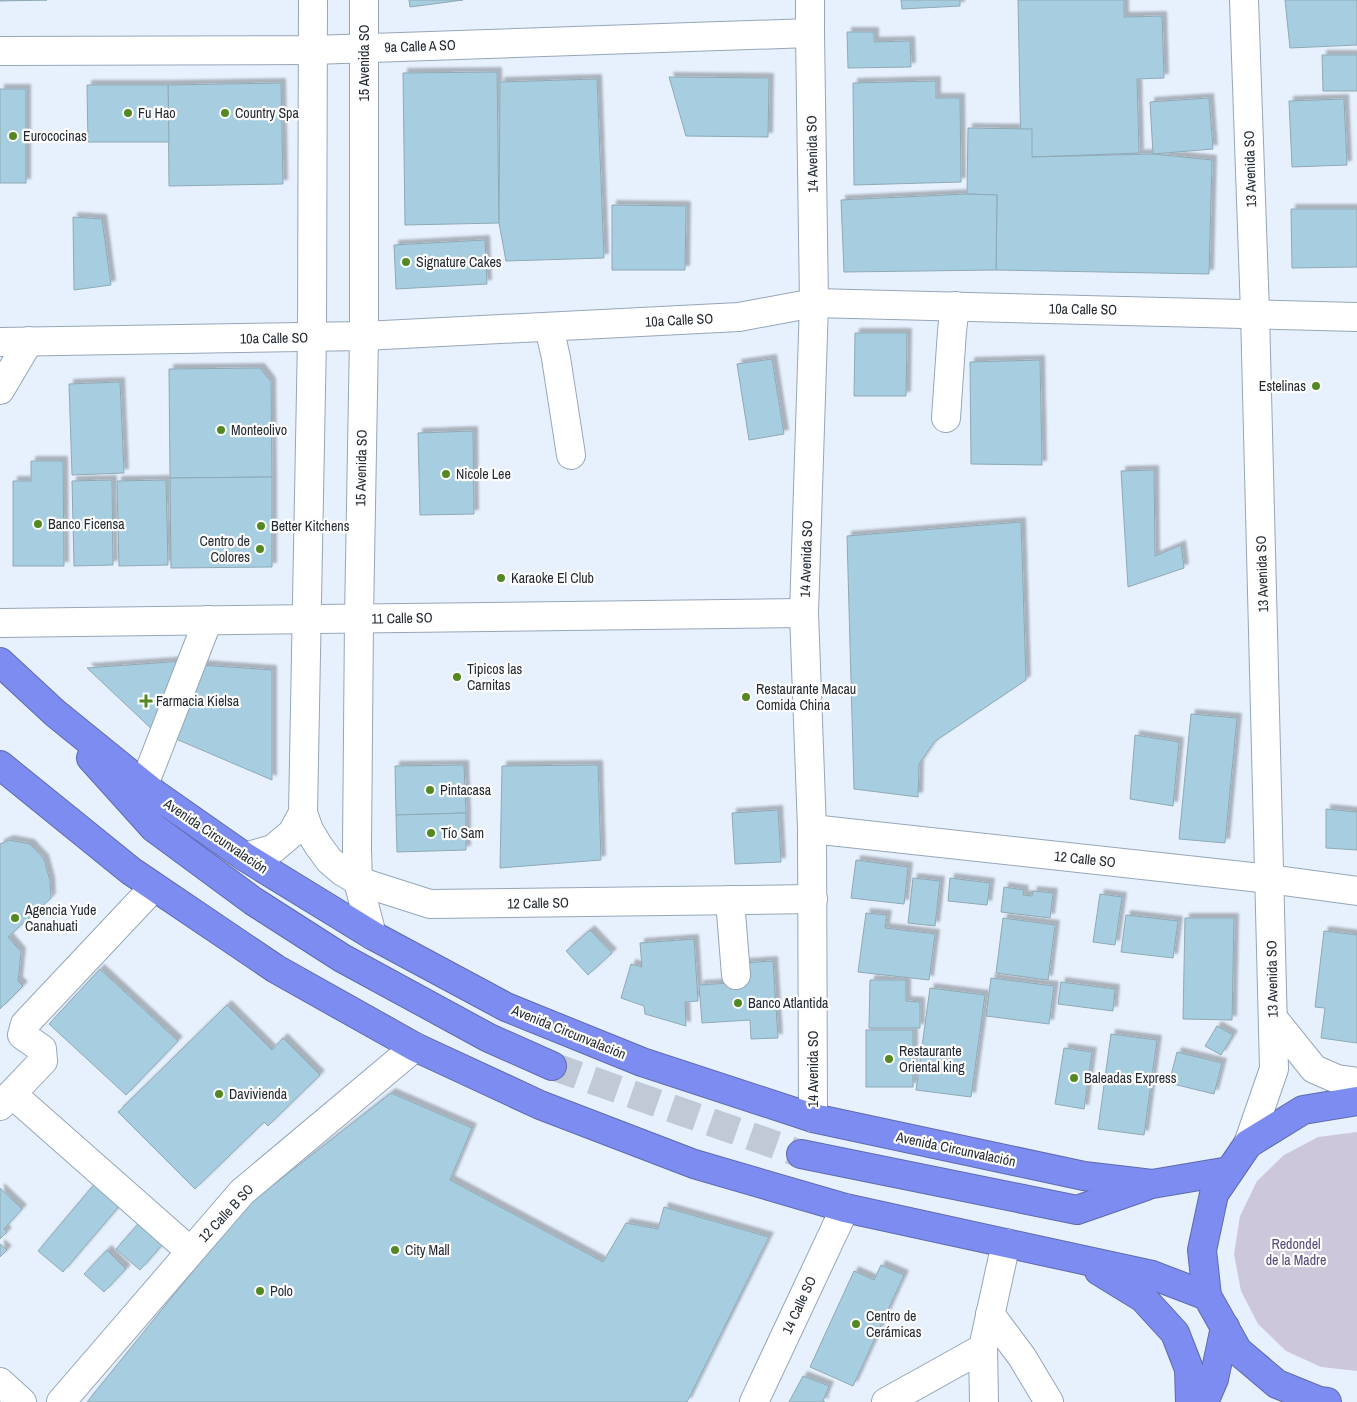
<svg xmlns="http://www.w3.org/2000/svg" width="1357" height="1402" viewBox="0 0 1357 1402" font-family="'Archivo Narrow',sans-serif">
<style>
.green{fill:#cdc7dc}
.building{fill:#a6cee0;stroke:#8fa9b5;filter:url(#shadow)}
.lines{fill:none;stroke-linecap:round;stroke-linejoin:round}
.highway-tunnel{stroke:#c0c9d5;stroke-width:28;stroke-dasharray:28 14;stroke-linecap:butt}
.minor-casing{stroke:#95a6b9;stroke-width:30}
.highway-casing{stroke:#5e6aad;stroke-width:30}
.minor{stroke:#fff;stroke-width:28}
.highway{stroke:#7d8cf0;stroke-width:28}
.poi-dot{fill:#548922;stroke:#fdfdfd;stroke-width:2}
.labels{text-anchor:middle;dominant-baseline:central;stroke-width:4.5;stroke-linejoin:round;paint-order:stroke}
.street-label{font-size:14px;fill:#232a31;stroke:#fdfdfd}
.poi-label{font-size:14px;fill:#232a31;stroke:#fdfdfd;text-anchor:start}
.park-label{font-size:14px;fill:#584778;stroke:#fdfdfd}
</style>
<defs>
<filter id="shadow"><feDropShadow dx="4.5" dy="-4.5" stdDeviation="1" flood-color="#0004"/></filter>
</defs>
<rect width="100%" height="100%" fill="#e7f1fe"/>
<path class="green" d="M1357,1132V1371L1321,1367L1286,1351L1258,1324L1241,1291L1234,1254L1240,1216L1257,1181L1284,1155L1318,1137Z"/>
<g class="building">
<path d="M0,0H47L0,1Z"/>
<path d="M409,0H463L410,7Z"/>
<path d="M901,0H960V6L902,9Z"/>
<path d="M1018,0H1124V17L1162,16L1164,78L1137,79L1139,153L1032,157L1021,156Z"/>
<path d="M1285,0H1357V45L1290,48Z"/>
<path d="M847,32H874V42L910,41L911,67L848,68Z"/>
<path d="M1322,55H1357V91H1323Z"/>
<path d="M497,72L499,223L405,225L403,73Z"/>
<path d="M669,77L769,78L768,137L686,136Z"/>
<path d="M597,79L604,258L506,261L499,223L500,82Z"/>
<path d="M936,81V98H960L961,182L854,185L853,83Z"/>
<path d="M281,83L283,184L169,186L168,85Z"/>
<path d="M87,85H168L169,142H88Z"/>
<rect x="0" y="89" width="26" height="94"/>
<path d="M1209,98L1213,149L1153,154L1150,102Z"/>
<path d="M1344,99L1347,165L1292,167L1289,101Z"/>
<path d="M968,128L1032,129V157L1153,154L1212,160L1209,274L996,270L997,195L967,194Z"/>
<path d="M967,194L997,195L996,270L844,272L841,200Z"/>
<path d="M612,205L686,206L685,270H612Z"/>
<path d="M1291,209H1357V267L1292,268Z"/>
<path d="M73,217L102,219L111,285L74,290Z"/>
<path d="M485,240L487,284L396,289L394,245Z"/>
<path d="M855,333H907L906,396H854Z"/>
<path d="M772,359L784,434L749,440L737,364Z"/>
<path d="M1040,360L1042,465L971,464L970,362Z"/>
<path d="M260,368L271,382L272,477L170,478L169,369Z"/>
<path d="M120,382L124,473L72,475L69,384Z"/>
<path d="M473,431L474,514L420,515L418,433Z"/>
<path d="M31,461H63L64,566H13V481H31Z"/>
<path d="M1154,470L1155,556L1181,545L1184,568L1128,587L1121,471Z"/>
<path d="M272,477V567L171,568L170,478Z"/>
<path d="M112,480L113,565L74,566L72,481Z"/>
<path d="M166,480L168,565L119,566L117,481Z"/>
<path d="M1021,522L1026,680L934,742L919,764L918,797L854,789L847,536Z"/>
<path d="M183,661L158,735L87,668Z"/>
<path d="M200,665L272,670V780L176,739Z"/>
<path d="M1191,714L1237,718L1225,843L1179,839Z"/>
<path d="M1135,735L1179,742L1173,806L1130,799Z"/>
<path d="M464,765L466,813L396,815L395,766Z"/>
<path d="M598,765L601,860L500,868L502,766Z"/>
<path d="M1326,809L1357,812V850L1326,848Z"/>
<path d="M778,810L781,862L735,864L732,813Z"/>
<path d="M466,813V850L397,852L396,815Z"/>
<path d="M9,840L30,844L44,859L50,881L51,898L8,937L21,952L18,981L23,986L0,1009V844Z"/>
<path d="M856,860L908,867L904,904L851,898Z"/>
<path d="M913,878L940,881L935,926L908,923Z"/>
<path d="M950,878L990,883L987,905L948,901Z"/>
<path d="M1004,887L1024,890L1023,895L1032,896L1033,891L1053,893L1050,918L1001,912Z"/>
<path d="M1100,894L1122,897L1115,945L1093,942Z"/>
<path d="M866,913L887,915L885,928L935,934L929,980L858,972Z"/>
<path d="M1126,915L1178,921L1173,958L1121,952Z"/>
<path d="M1003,918L1055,925L1048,980L996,973Z"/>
<path d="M1185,918H1234L1232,1020L1183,1019Z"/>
<path d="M590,930L612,953L588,975L566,951Z"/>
<path d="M1324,931L1357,935V1043L1321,1038L1325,1008L1315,1007Z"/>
<path d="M694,939L698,1001L685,1002L686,1026L645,1014L644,1006L621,998L631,964L642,967L640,943Z"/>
<path d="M773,961L778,1038L751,1039L750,1020L702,1023L699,985L745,982L744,963Z"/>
<path d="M100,969L178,1041L126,1095L49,1024Z"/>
<path d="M991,978L1054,986L1049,1024L986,1016Z"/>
<path d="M870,980H906V1001L920,1002V1028H869Z"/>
<path d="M1061,982L1115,989L1113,1011L1058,1004Z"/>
<path d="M930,988L985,995L971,1097L916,1090Z"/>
<path d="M227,1005L272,1050L283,1038L320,1075L268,1126L264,1122L195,1189L118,1112Z"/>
<path d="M1217,1026L1233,1035L1221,1055L1205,1046Z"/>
<rect x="866" y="1030" width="47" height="57"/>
<path d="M1111,1034L1157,1040L1144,1135L1098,1129Z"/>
<path d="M1064,1048L1092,1052L1084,1109L1055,1104Z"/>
<path d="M1177,1052L1222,1063L1214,1094L1169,1083Z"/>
<path d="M391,1093L472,1128L450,1180L603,1262L626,1223L658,1229L664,1207L769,1237L687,1402H87L245,1207Z"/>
<path d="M96,1182L121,1204L63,1272L38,1251Z"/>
<path d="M0,1188L22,1209L4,1229L7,1232L0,1239Z"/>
<path d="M145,1216L169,1237L140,1270L116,1249Z"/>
<path d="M0,1244L7,1250L0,1257Z"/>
<path d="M107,1250L126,1269L104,1292L84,1274Z"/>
<path d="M881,1265L904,1275L853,1386L810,1367L854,1271L874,1280Z"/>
<path d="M803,1376L829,1386L823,1401L825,1402H789Z"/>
</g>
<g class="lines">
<path class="highway-tunnel" d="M552,1066L801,1154"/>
<defs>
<g id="minor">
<path d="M364,0V336L359,619L357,849L358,881L372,935"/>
<path d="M810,0V33L814,303L804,613L812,829L813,1118"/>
<path d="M1244,0L1255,313L1274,1069L1248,1144"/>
<path d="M0,51L313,50L810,33"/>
<path d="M549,327L556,358L571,455"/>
<path d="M0,342L364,336L739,317L814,303L1357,317"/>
<path d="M0,390L29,341"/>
<path d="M946,418L952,331L955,306"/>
<path d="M0,623L804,613"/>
<path d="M144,785L208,620"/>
<path d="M303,813L309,830L318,845L329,860L343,872L358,881L430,904L813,899"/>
<path d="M812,829L1270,879L1357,891"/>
<path d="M245,857L273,849L292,833L303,813L312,337L313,0"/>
<path d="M730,900L736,975"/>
<path d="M1273,1018L1314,1069L1337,1079L1357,1082"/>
<path d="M12,1094L190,1251"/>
<path d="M0,1106L43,1061L42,1049L22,1035L25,1024L154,887"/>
<path d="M990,1314L1022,1357L1049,1402"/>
<path d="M0,1382L22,1402"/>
<path d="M61,1402L242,1192L415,1047"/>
<path d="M754,1402L845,1208"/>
<path d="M886,1402L983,1348"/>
<path d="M984,1402L983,1348L1006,1243"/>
</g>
<g id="highway">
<path d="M0,662L55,713L155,794L245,857L372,935L506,1007L642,1062L813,1118L1084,1176L1152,1184L1229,1171"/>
<path d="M91,758L154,828L253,901L342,958L489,1038L552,1066"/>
<path d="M0,765L131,871L276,969L415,1047L540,1105L694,1164L845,1208L1152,1275L1207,1296"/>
<path d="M801,1154L1077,1210L1146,1186"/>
<path d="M1099,1271L1143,1298L1175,1333L1189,1369L1190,1402"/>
<path d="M1204,1402L1214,1379L1225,1327"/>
<path d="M1327,1402L1319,1401L1277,1384L1238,1351L1207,1296L1202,1250L1214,1194L1248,1144L1303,1110L1357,1101"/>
</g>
</defs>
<use href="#minor" class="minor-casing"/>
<use href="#highway" class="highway-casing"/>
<use href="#minor" class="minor"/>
<use href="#highway" class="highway"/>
</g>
<g class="poi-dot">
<circle cx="128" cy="113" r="5"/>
<circle cx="225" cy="113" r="5"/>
<circle cx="13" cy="136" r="5"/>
<circle cx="406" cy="262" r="5"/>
<circle cx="1316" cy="386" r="5"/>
<circle cx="221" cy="430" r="5"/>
<circle cx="446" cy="474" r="5"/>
<circle cx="38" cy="524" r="5"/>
<circle cx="261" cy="526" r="5"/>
<circle cx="260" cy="549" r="5"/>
<circle cx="501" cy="578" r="5"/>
<circle cx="457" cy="677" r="5"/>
<circle cx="746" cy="697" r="5"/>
<path d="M143.5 693.5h5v5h5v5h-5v5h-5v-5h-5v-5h5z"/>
<circle cx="430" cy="790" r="5"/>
<circle cx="431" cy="833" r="5"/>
<circle cx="15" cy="918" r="5"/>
<circle cx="738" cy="1003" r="5"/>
<circle cx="889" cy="1059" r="5"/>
<circle cx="1074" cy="1078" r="5"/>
<circle cx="219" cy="1094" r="5"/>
<circle cx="395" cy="1250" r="5"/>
<circle cx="260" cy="1291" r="5"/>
<circle cx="856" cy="1324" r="5"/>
</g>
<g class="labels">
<g class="street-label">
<text transform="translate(420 46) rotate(-2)">9a Calle A SO</text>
<text transform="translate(364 63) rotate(-90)">15 Avenida SO</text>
<text transform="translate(812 154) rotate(-91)">14 Avenida SO</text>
<text transform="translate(1250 169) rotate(-92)">13 Avenida SO</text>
<text transform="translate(1083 309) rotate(1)">10a Calle SO</text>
<text transform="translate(679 320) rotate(-3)">10a Calle SO</text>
<text transform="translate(274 338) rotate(-1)">10a Calle SO</text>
<text transform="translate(361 468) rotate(-89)">15 Avenida SO</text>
<text transform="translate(806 559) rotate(-88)">14 Avenida SO</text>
<text transform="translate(1262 574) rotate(-92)">13 Avenida SO</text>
<text transform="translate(402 618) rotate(-1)">11 Calle SO</text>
<text transform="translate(216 836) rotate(34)">Avenida Circunvalación</text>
<text transform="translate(1085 859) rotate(6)">12 Calle SO</text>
<text transform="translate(538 903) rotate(-1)">12 Calle SO</text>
<text transform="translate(1272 979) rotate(-91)">13 Avenida SO</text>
<text transform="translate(569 1032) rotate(22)">Avenida Circunvalación</text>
<text transform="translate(813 1069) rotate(-90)">14 Avenida SO</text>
<text transform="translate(956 1149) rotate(12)">Avenida Circunvalación</text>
<text transform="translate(226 1213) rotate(-47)">12 Calle B SO</text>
<text transform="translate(799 1305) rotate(-65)">14 Calle SO</text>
</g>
<g class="poi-label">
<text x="138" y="113">Fu Hao</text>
<text x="235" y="113">Country Spa</text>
<text x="23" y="136">Eurococinas</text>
<text x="416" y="262">Signature Cakes</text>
<text x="1306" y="386" text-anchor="end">Estelinas</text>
<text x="231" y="430">Monteolivo</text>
<text x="456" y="474">Nicole Lee</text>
<text x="48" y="524">Banco Ficensa</text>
<text x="271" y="526">Better Kitchens</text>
<text x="250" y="541" text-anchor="end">Centro de<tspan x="250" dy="16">Colores</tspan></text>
<text x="511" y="578">Karaoke El Club</text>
<text x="467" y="669">Tipicos las<tspan x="467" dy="16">Carnitas</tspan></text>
<text x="756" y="689">Restaurante Macau<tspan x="756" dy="16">Comida China</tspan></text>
<text x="156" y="701">Farmacia Kielsa</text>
<text x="440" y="790">Pintacasa</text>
<text x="441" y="833">Tío Sam</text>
<text x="25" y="910">Agencia Yude<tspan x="25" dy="16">Canahuati</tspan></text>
<text x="748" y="1003">Banco Atlantida</text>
<text x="899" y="1051">Restaurante<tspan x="899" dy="16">Oriental king</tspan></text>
<text x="1084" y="1078">Baleadas Express</text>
<text x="229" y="1094">Davivienda</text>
<text x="405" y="1250">City Mall</text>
<text x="270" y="1291">Polo</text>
<text x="866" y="1316">Centro de<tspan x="866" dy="16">Cerámicas</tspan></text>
</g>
<g class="park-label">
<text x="1296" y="1244">Redondel<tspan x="1296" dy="16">de la Madre</tspan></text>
</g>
</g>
</svg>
